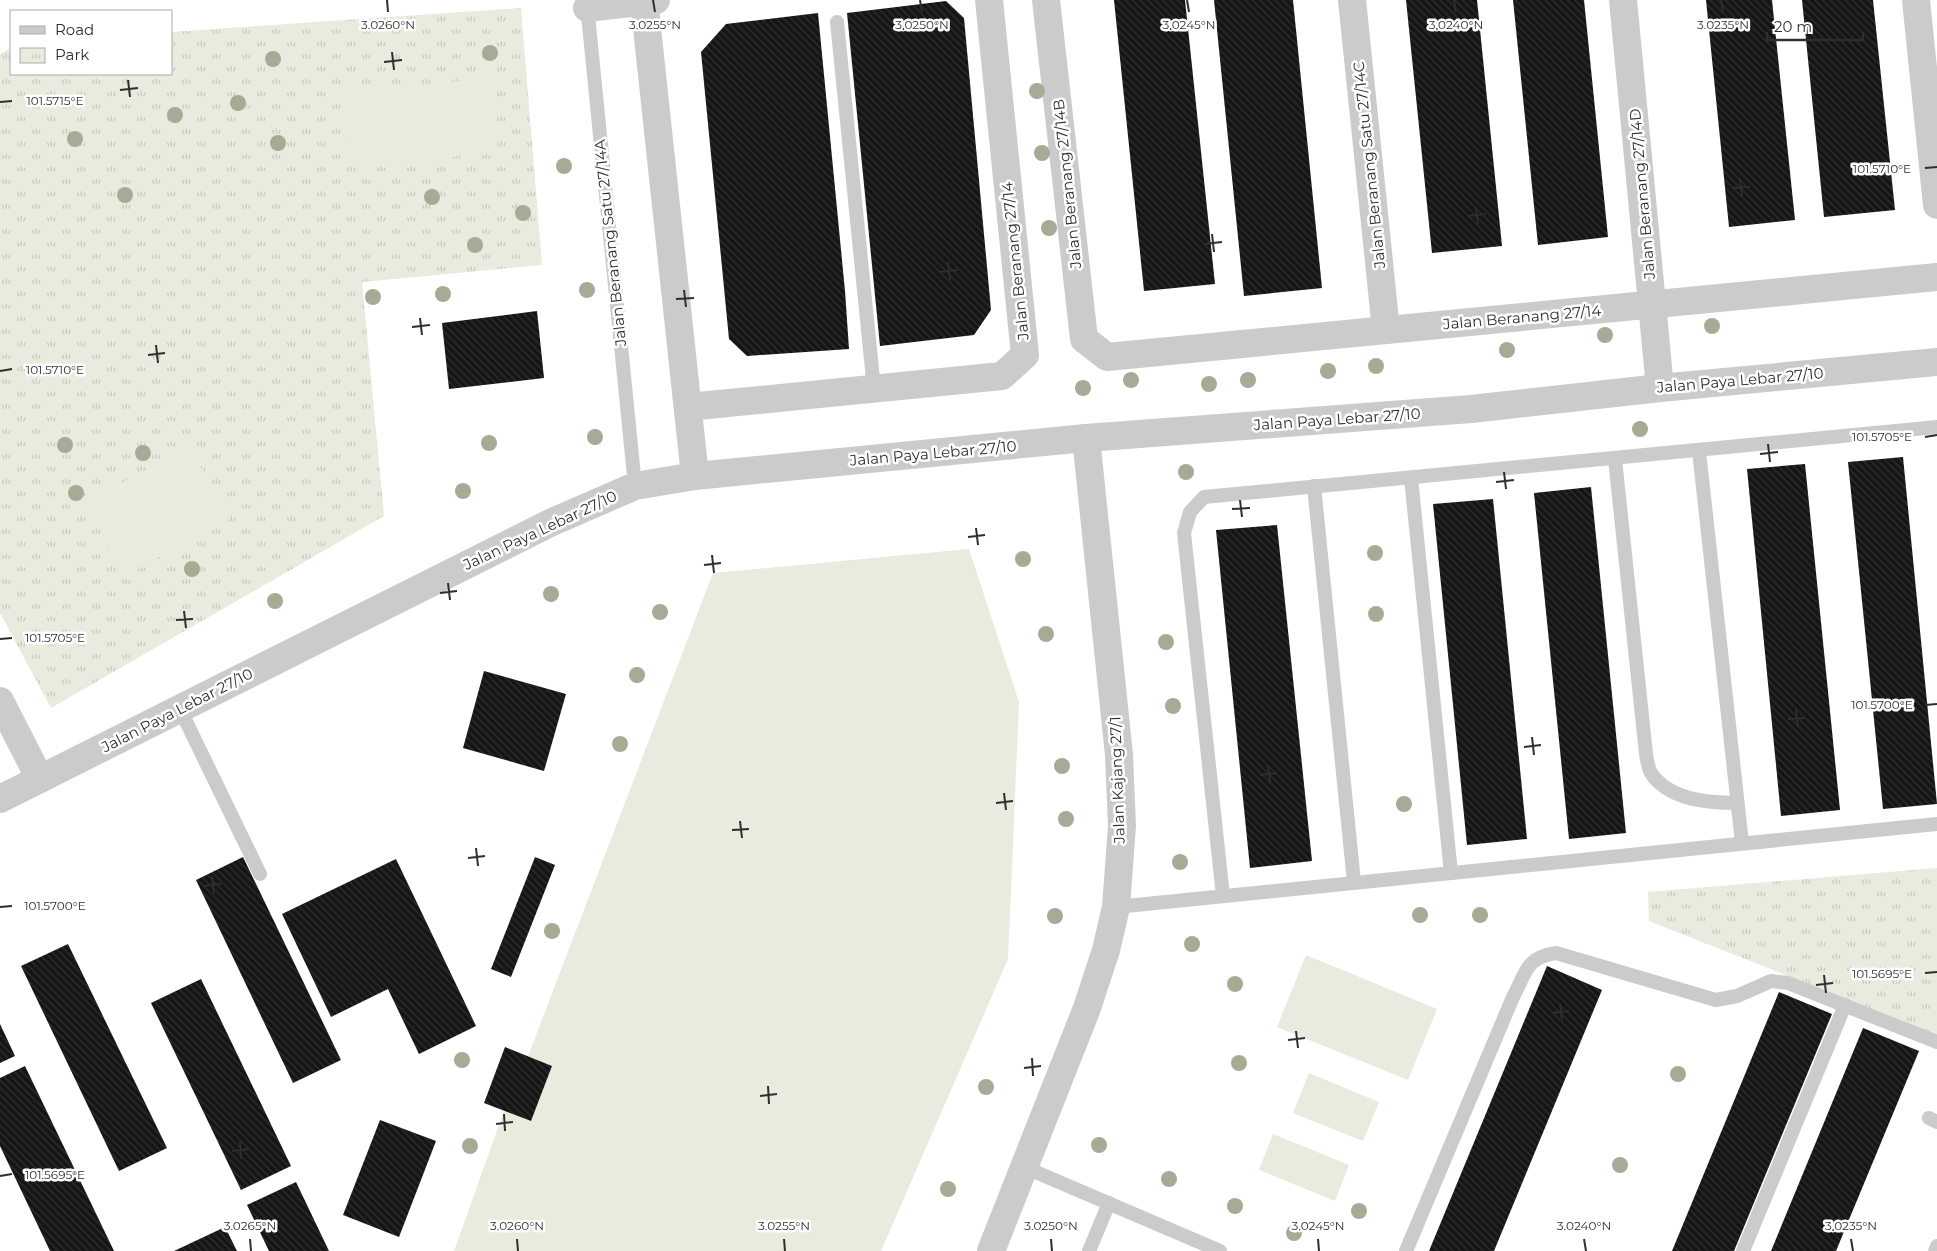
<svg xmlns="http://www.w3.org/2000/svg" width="1937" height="1251" viewBox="0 0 1937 1251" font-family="Montserrat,sans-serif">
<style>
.park{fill:url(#park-tufts)}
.pitch{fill:#e8ebdd}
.building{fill:url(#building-back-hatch)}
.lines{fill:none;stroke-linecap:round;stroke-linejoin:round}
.service{stroke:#cbcbcb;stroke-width:14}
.minor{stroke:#cbcbcb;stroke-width:28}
.tree{fill:#a5ab95}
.ticks{fill:none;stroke:#2e2e2e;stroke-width:2}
.labels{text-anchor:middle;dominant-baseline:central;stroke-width:5;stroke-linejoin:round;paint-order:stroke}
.street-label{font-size:15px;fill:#2e2e2e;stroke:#fff}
.ticks-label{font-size:12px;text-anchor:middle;fill:#2e2e2e;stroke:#fff;stroke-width:5;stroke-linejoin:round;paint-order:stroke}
</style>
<defs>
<pattern id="park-tufts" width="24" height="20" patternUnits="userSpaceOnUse" patternTransform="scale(1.25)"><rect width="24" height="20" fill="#e8ebdd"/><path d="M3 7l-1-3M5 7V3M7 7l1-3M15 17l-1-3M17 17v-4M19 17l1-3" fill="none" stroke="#c7cabe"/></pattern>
<pattern id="building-back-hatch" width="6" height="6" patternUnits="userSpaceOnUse" patternTransform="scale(1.25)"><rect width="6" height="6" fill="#151515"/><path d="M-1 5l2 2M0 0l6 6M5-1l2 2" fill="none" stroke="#2f2f2f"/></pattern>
</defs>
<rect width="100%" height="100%" fill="#fff"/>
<g class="park">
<path d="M521,8L542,265L362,282L384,516L51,708L0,613V54L11,48V74H171V32Z"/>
<path d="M1937,868V1035L1649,921L1648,892Z"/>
</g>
<g class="pitch">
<path d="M490,78L498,152L350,167L342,92Z"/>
<path d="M189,446L229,519L125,576L85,503Z"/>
<path d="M969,549L1019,702L1008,959L881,1251H454L504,1111L531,1121L552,1066L528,1056L713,573Z"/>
<path d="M1306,955L1437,1009L1408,1080L1277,1027Z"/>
<path d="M1309,1073L1379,1102L1363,1141L1293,1113Z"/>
<path d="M1273,1134L1349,1165L1335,1201L1259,1170Z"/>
</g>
<g class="building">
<path d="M1114,0H1185L1215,284L1144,291Z"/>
<path d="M1214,0H1293L1322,288L1244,296Z"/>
<path d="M1406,0H1477L1502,246L1432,253Z"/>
<path d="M1513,0H1584L1608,237L1538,245Z"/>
<path d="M1706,0H1772L1795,220L1729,227Z"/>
<path d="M1802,0H1873L1895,210L1824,217Z"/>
<path d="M946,1L964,18L991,310L974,335L880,346L847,13Z"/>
<path d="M818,13L845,291L849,349L747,356L729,339L701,52L726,24Z"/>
<path d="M537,311L544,378L449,389L442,323Z"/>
<path d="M1903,457L1937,804L1883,809L1848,462Z"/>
<path d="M1805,464L1840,810L1781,816L1747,469Z"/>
<path d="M1591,487L1626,833L1569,839L1534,493Z"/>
<path d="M1493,499L1527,839L1467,845L1433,504Z"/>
<path d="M1277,525L1312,861L1250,868L1216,530Z"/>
<path d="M484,671L566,694L544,771L463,748Z"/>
<path d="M243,857L341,1060L293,1083L196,880Z"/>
<path d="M535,857L555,865L511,977L491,969Z"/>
<path d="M396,859L476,1026L419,1054L388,989L331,1017L282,914Z"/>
<path d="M68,944L167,1148L119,1171L21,966Z"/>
<path d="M1547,966L1602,990L1494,1251H1429Z"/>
<path d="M201,979L291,1166L241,1190L151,1003Z"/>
<path d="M1779,992L1832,1014L1734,1251H1672Z"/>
<path d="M0,1024L15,1056L0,1063Z"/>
<path d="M1863,1028L1919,1051L1836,1251H1771Z"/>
<path d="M505,1047L552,1066L531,1121L484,1103Z"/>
<path d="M25,1066L114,1251H50L0,1146V1078Z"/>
<path d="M380,1120L436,1141L399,1237L343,1215Z"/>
<path d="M296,1182L329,1251H269L247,1205Z"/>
<path d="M225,1227L237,1251H174Z"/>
</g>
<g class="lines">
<g class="service">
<path d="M587,5L635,486"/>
<path d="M837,22L874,389"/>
<path d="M1699,451L1742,843"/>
<path d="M1615,459L1646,754C1647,760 1648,768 1651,773C1669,800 1708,803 1737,803"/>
<path d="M1411,478L1451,873"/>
<path d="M1314,486L1354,882"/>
<path d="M180,709L260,874"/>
<path d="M1223,896L1184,533L1190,512L1204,497L1937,427"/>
<path d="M1116,907L1937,824"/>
<path d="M1929,1118L1937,1122"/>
<path d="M1024,1167L1220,1251"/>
<path d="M1089,1251L1109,1203"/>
<path d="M1406,1251L1513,997C1526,973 1526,957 1556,953L1716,1000L1737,996L1771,981L1788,983L1937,1042"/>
<path d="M1743,1251L1845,1005"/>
<path d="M1935,1251L1937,1246"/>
</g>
<g class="minor">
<path d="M644,0L695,476"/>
<path d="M1046,0L1084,339L1107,357L1937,277"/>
<path d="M1352,0L1386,330"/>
<path d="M1623,0L1660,388"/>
<path d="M1916,0L1937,205"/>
<path d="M587,8L656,0"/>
<path d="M688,407L1002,376L1025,355L989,0"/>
<path d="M0,701L40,779"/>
<path d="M0,799L550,523L635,486L695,476L1086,438L1471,409L1660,388L1937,362"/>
<path d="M991,1251L1087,1008L1106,950L1116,907L1122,826L1119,755L1086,438"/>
</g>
</g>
<g class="tree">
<circle cx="490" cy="53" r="8"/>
<circle cx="273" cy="59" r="8"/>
<circle cx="1037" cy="91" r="8"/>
<circle cx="238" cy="103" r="8"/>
<circle cx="175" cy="115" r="8"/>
<circle cx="75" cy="139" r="8"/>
<circle cx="278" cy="143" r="8"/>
<circle cx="1042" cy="153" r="8"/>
<circle cx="564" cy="166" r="8"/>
<circle cx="125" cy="195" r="8"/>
<circle cx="432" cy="197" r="8"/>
<circle cx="523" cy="213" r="8"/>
<circle cx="1049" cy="228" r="8"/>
<circle cx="475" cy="245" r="8"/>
<circle cx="587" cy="290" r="8"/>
<circle cx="443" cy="294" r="8"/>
<circle cx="373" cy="297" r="8"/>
<circle cx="1712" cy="326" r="8"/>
<circle cx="1605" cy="335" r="8"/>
<circle cx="1507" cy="350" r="8"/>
<circle cx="1376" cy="366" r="8"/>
<circle cx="1328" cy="371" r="8"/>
<circle cx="1131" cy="380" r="8"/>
<circle cx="1248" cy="380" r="8"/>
<circle cx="1209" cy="384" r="8"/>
<circle cx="1083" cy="388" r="8"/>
<circle cx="1640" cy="429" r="8"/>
<circle cx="595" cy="437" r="8"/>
<circle cx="489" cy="443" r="8"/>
<circle cx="65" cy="445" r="8"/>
<circle cx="143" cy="453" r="8"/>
<circle cx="1186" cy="472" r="8"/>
<circle cx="463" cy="491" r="8"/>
<circle cx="76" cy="493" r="8"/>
<circle cx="1375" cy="553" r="8"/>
<circle cx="1023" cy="559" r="8"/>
<circle cx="192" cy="569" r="8"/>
<circle cx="551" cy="594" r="8"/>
<circle cx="275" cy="601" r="8"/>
<circle cx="660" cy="612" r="8"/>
<circle cx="1376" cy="614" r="8"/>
<circle cx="1046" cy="634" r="8"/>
<circle cx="1166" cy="642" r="8"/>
<circle cx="637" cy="675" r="8"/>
<circle cx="1173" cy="706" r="8"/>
<circle cx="620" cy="744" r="8"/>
<circle cx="1062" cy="766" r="8"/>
<circle cx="1404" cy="804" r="8"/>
<circle cx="1066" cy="819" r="8"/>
<circle cx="1180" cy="862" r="8"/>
<circle cx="1420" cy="915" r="8"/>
<circle cx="1480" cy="915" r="8"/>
<circle cx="1055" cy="916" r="8"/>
<circle cx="552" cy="931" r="8"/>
<circle cx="1192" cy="944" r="8"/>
<circle cx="1235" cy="984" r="8"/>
<circle cx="462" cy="1060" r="8"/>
<circle cx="1239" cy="1063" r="8"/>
<circle cx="1678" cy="1074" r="8"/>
<circle cx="986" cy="1087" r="8"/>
<circle cx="1099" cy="1145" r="8"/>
<circle cx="470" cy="1146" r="8"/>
<circle cx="1620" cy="1165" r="8"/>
<circle cx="1169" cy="1179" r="8"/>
<circle cx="948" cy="1189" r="8"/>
<circle cx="1235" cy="1206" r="8"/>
<circle cx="1359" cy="1211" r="8"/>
<circle cx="1294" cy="1233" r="8"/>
</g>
<path class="ticks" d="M387,0L388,12M653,0L655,12M920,0L922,12M1187,0L1189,12M1454,0L1456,12M1721,0L1723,12M392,52L394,70M384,62L402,60M128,80L130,97M120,90L138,88M0,102L12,101M1925,168L1937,167M1740,179L1742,196M1732,188L1750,187M1476,207L1478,224M1468,216L1486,214M1212,234L1214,252M1204,244L1222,242M948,262L950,280M940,272L958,270M684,290L686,307M676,299L694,298M420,318L422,335M412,327L430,325M156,345L158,363M148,355L165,353M0,371L12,369M1925,437L1937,435M1768,444L1770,462M1760,454L1778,452M1504,472L1506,489M1496,482L1514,480M1240,500L1242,517M1232,509L1250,508M976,528L978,545M968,537L985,535M712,555L714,573M704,565L721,563M448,583L450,600M440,593L457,591M184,611L186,628M176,620L193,619M0,639L12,638M1925,705L1937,704M1796,710L1798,727M1788,719L1805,718M1532,737L1534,755M1524,747L1541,745M1268,765L1270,783M1260,775L1277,773M1004,793L1006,810M996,803L1013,801M740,821L742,838M732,830L749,829M476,848L478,866M468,858L485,856M212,876L214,894M204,886L221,884M0,907L12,906M1925,973L1937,972M1824,975L1826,993M1816,985L1833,983M1560,1003L1562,1020M1552,1013L1569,1011M1296,1031L1298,1048M1288,1040L1305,1038M1032,1058L1033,1076M1024,1068L1041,1066M768,1086L769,1104M760,1096L777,1094M504,1114L505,1131M496,1124L513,1122M240,1142L241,1159M232,1151L249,1149M0,1176L12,1174M250,1239L251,1251M517,1239L518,1251M784,1239L785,1251M1051,1239L1052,1251M1318,1239L1319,1251M1584,1239L1586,1251M1851,1239L1853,1251"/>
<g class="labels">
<g class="street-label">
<text transform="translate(1369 165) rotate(-96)">Jalan Beranang Satu 27/14C</text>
<text transform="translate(1067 184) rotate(-96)">Jalan Beranang 27/14B</text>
<text transform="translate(1642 194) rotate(-95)">Jalan Beranang 27/14D</text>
<text transform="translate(610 243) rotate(-96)">Jalan Beranang Satu 27/14A</text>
<text transform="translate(1015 261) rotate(-96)">Jalan Beranang 27/14</text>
<text transform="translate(1522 317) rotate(-5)">Jalan Beranang 27/14</text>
<text transform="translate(1740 380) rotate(-5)">Jalan Paya Lebar 27/10</text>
<text transform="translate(1337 419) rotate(-4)">Jalan Paya Lebar 27/10</text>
<text transform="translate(933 453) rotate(-5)">Jalan Paya Lebar 27/10</text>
<text transform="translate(540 530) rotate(-25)">Jalan Paya Lebar 27/10</text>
<text transform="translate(177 710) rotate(-27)">Jalan Paya Lebar 27/10</text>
<text transform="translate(1117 780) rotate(-92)">Jalan Kajang 27/1</text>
</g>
</g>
<g class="ticks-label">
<text x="388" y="29">3.0260°N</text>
<text x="655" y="29">3.0255°N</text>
<text x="922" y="29">3.0250°N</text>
<text x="1189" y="29">3.0245°N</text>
<text x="1456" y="29">3.0240°N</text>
<text x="1723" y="29">3.0235°N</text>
<text x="55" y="105">101.5715°E</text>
<text x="1882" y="173">101.5710°E</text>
<text x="55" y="374">101.5710°E</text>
<text x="1882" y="441">101.5705°E</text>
<text x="55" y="642">101.5705°E</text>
<text x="1882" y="709">101.5700°E</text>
<text x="55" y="910">101.5700°E</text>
<text x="1882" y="978">101.5695°E</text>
<text x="55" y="1179">101.5695°E</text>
<text x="250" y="1230">3.0265°N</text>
<text x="517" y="1230">3.0260°N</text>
<text x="784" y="1230">3.0255°N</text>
<text x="1051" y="1230">3.0250°N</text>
<text x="1318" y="1230">3.0245°N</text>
<text x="1584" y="1230">3.0240°N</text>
<text x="1851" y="1230">3.0235°N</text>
</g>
<rect x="10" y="10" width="162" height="65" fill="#ffffff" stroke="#ababab"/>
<rect x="20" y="26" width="25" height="8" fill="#cbcbcb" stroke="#ababab"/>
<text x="55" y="35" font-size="15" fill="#2e2e2e">Road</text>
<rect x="20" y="48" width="25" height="15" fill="url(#park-tufts)" stroke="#ababab"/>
<text x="55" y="60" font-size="15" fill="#2e2e2e">Park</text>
<path d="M1767 32v8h96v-8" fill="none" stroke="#2e2e2e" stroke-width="2.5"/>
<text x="1774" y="32" font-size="15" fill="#2e2e2e" stroke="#ffffff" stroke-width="4" paint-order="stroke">20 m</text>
</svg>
